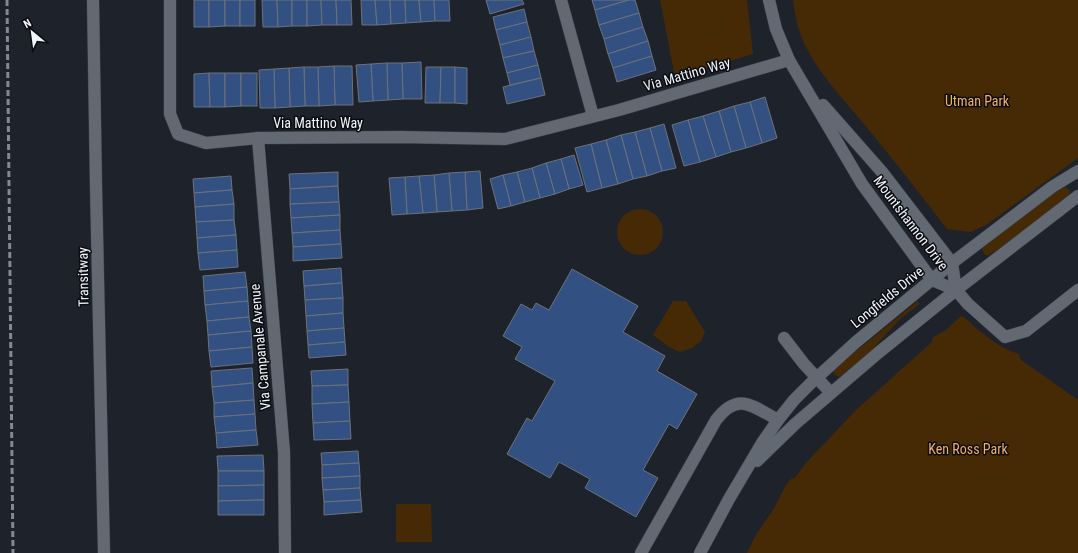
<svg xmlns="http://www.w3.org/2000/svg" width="1078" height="553" viewBox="0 0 1078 553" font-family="'Roboto Condensed',sans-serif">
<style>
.green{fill:#462a06}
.building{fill:#335083;stroke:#6c727b}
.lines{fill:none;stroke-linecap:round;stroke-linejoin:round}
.minor-casing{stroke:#3b3f46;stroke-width:13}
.minor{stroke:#636972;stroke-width:12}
.rail{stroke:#84888f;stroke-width:3;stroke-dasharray:6 3;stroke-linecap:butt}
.labels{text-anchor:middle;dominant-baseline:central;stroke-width:3;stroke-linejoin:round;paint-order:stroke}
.street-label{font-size:14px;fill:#f2f5fb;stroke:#0a0c10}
.park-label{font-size:14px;fill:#f3af63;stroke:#0a0c10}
</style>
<rect width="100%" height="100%" fill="#1e232b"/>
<g class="green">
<path d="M660,0H747L753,54L675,77Z"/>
<path d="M793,0H1078V158L986,225L971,232L947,229C920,194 893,159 864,124C844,100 820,75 806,47C798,32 795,16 793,0Z"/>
<path d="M1065,186L1070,191L1068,196L1013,239L989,255H985L982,249L984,247L1061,187Z"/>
<circle cx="640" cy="232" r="23"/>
<path d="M673,301H686L705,332L701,341L692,348L680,352L669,347L653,335Z"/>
<path d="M918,301L919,304L917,306L900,319L865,357L839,377L834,374L833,370Z"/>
<path d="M961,316C970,320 969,323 976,328C989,339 1003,349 1019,354L1021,360L1078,400V553H747L757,533L773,510L786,485L791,479L795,478L805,464L856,410L932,342L933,337L946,330Z"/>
<path d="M396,504H431L432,542H396Z"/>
</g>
<g class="building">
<rect x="194" y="0" width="15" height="27"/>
<path d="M209,0H225V26L209,27Z"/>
<rect x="225" y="0" width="15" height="26"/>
<rect x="240" y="0" width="15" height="26"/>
<path d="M262,0H277L278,27H263Z"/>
<path d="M277,0H292V26L278,27Z"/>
<rect x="292" y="0" width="15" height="26"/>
<path d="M307,0H321L322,25L307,26Z"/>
<path d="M321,0H336L337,25H322Z"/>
<path d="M336,0H351L352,25H337Z"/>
<path d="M361,0H375L377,25H362Z"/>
<path d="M375,0H390L391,24L377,25Z"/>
<path d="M390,0H405L406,23L391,24Z"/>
<path d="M405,0H419L421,22L406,23Z"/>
<path d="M419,0H434L435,21L421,22Z"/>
<path d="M434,0H449L450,21H435Z"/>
<path d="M486,0H522L524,4L490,14Z"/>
<path d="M592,0H629L595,10Z"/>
<path d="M629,0H635L639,13L599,25L595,10Z"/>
<path d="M524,9L527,22L496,30L493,17Z"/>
<path d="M639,13L643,27L604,39L599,25Z"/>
<path d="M527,22L531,37L500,45L496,30Z"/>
<path d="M643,27L648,41L608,54L604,39Z"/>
<path d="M531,37L534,51L503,58L500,45Z"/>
<path d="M648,41L652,56L613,68L608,54Z"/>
<path d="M534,51L538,65L507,73L503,58Z"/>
<path d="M652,56L656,70L617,82L613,68Z"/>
<path d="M421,62L422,99H403L402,63Z"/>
<path d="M387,63H402L403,99L388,100Z"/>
<path d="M387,63L388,100L373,101L371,64Z"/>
<path d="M371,64L373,101L359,102L356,65Z"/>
<path d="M538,65L541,78L510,85L507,73Z"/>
<path d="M334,66H352L353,105H335Z"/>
<path d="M334,66L335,105L319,106L318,67Z"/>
<path d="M304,67H318L319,106H305Z"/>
<path d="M304,67L305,106L290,107L289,68Z"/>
<path d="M426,67H441L440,103H425Z"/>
<path d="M441,67H455V103H440Z"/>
<path d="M455,67L467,68V104L455,103Z"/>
<path d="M289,68L290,107L275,108L274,69Z"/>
<path d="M274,69L275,108H260L259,70Z"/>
<path d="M209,73L210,107H194V74Z"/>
<path d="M209,73H225V107H210Z"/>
<path d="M225,73H241V106L225,107Z"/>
<rect x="241" y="73" width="16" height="33"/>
<path d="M541,78L545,95L507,104L503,87Z"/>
<path d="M765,97L777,138L762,143L750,102Z"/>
<path d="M750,102L762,143L746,148L734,106Z"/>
<path d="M734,106L746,148L731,152L719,111Z"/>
<path d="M719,111L731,152L716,157L703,116Z"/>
<path d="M703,116L716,157L700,162L688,120Z"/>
<path d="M688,120L700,162L684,166L672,125Z"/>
<path d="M664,124L676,168L662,171L650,128Z"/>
<path d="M650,128L662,171L647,176L635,132Z"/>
<path d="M635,132L647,176L633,179L621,135Z"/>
<path d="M621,135L633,179L618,184L606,140Z"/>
<path d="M606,140L618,184L602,188L591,144Z"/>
<path d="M591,144L602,188L587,192L575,148Z"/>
<path d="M574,155L583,185L569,189L561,159Z"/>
<path d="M561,159L569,189L555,194L546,163Z"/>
<path d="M546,163L555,194L540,198L532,168Z"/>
<path d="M532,168L540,198L525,202L517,172Z"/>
<path d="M480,171L483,208L467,210L465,172Z"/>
<path d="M338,172V186L290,189L289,174Z"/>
<path d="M465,172L467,210L452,211L449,173Z"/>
<path d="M517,172L525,202L511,206L503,175Z"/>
<path d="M449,173L452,211L437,212L434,175Z"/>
<path d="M434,175L437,212L423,213L419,176Z"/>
<path d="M503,175L511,206L498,209L490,179Z"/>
<path d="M231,176L232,190L194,193L193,179Z"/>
<path d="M419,176L423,213L407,214L405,177Z"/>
<path d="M405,177L407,214L392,215L389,178Z"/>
<path d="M338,186L339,202L290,204V189Z"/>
<path d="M232,190L234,204L195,207L194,193Z"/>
<path d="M339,202L340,215L291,218L290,204Z"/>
<path d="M234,204V220L196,222L195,207Z"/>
<path d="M340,215V230L292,233L291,218Z"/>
<path d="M234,220L236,235L197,238L196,222Z"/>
<path d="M340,230L341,244L293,247L292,233Z"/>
<path d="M236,235L237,250L198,253L197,238Z"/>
<path d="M341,244L342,258L293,261V247Z"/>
<path d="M237,250L238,267L200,270L198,253Z"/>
<path d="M341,268L342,283L304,286L303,271Z"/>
<path d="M572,269L638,306L623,332L665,356L657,371L697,394L677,429L669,424L643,470L658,478L636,517L585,488L590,479L559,462L550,478L507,454L527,418L532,421L555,381L515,359L522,347L503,336L521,304L532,310L536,303L549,310Z"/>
<path d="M245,272L247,287L204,291L203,276Z"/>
<path d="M342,283L343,298L305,300L304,286Z"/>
<path d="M247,287L248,301L205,305L204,291Z"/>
<path d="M343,298V313L306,316L305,300Z"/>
<path d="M248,301L249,317L207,321L205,305Z"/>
<path d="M343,313L344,328L307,331L306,316Z"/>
<path d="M249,317L251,331L208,335L207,321Z"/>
<path d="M344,328L345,342L308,345L307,331Z"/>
<path d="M251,331L252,347L209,351L208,335Z"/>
<path d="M345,342L346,355L309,358L308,345Z"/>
<path d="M252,347L253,363L211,367L209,351Z"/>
<path d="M252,368L253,383L212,387L211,371Z"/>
<path d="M348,369V385L312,386L311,371Z"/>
<path d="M253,383L254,400L214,403L212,387Z"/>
<path d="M348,385L349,402L312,404V386Z"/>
<path d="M254,400L255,414L214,417V403Z"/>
<path d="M349,402L350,421L313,423L312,404Z"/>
<path d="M255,414L256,430L216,433L214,417Z"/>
<path d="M350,421L351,439L314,440L313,423Z"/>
<path d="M256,430L258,445L217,448L216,433Z"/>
<path d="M358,451L359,463L322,465L321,453Z"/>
<path d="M263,455L264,471H218L217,456Z"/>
<path d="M359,463L360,476L322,478V465Z"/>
<path d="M218,471H264V485L218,486Z"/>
<path d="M360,476V488L323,490L322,478Z"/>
<path d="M264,485V500L218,501V486Z"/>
<path d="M360,488L361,500L324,502L323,490Z"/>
<path d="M264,500V515H218V501Z"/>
<path d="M361,500L362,512L324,515V502Z"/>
</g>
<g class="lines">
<defs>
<g id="minor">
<path d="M93,0L96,186L104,553"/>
<path d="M170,0V114L178,134L206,143L258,138L400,137L505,139L619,110L789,60"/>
<path d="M561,0L593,116"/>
<path d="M769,0L776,29L789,60L862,184L932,280L956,290L968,304L1005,337L1026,331L1078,290"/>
<path d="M823,105L882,172L952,263L956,290"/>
<path d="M258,138L284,452L285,553"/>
<path d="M784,338L804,364L831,393"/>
<path d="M757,461L795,424L878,353L956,290L1078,196"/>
<path d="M641,553L716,420C738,391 752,406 778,420"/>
<path d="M700,553L729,499L762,443L778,420L794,400L812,382L856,342L952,263L1052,187L1078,171"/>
</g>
</defs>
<use href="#minor" class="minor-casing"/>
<use href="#minor" class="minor"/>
<path class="rail" d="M7,0L13,553"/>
</g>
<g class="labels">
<g class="street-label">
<text transform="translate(687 74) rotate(-16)">Via Mattino Way</text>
<text x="318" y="123">Via Mattino Way</text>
<text transform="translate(911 223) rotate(53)">Mountshannon Drive</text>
<text transform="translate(83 277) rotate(-91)">Transitway</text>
<text transform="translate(887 297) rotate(-39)">Longfields Drive</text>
<text transform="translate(260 347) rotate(-95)">Via Campanale Avenue</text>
</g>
<g class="park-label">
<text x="977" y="101">Utman Park</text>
<text x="968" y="449">Ken Ross Park</text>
</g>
</g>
<g transform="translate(32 32) rotate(331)" stroke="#0a0c10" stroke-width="3" paint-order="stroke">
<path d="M0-3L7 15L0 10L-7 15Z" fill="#f2f5fb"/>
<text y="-6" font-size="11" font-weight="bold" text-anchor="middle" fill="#f2f5fb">N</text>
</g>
</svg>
